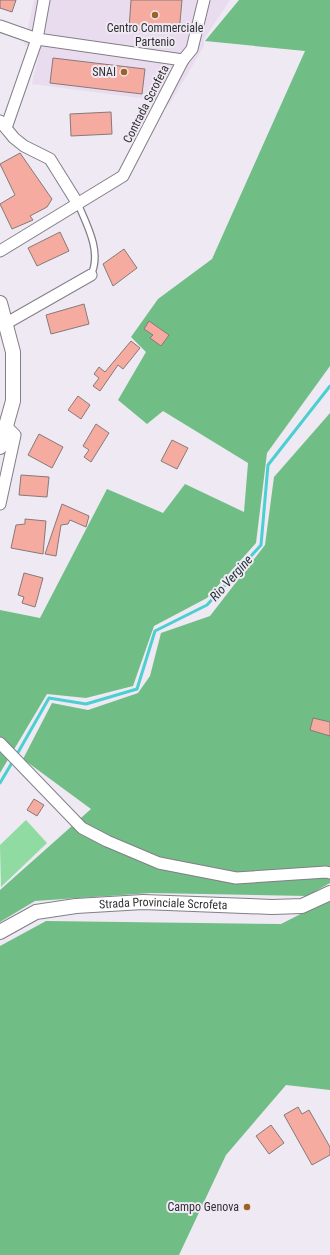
<svg xmlns="http://www.w3.org/2000/svg" width="330" height="1255" viewBox="0 0 330 1255" font-family="'Roboto Condensed',sans-serif">
<style>
.commercial{fill:#e9dcef}
.green{fill:#8fdba2}
.forest{fill:#70be86}
.lines{fill:none;stroke-linecap:round;stroke-linejoin:round}
.stream{stroke:#4bcfd0;stroke-width:3}
.building{fill:#f6aba1;stroke:#867a79}
.service-casing{stroke:#837e87;stroke-width:8}
.minor-casing{stroke:#837e87;stroke-width:13}
.tertiary-casing{stroke:#837e87;stroke-width:16}
.service{stroke:#fff;stroke-width:5.5}
.minor{stroke:#fff;stroke-width:11}
.tertiary{stroke:#fff;stroke-width:14}
.poi-dot{fill:#9f6226;stroke:#eee9f3;stroke-width:1.5}
.labels{text-anchor:middle;dominant-baseline:central;stroke-width:4;stroke-linejoin:round;paint-order:stroke}
.poi-label{font-size:12px;fill:#333134;stroke:#eee9f3;text-anchor:end}
.street-label{font-size:12px;fill:#333134;stroke:#eee9f3}
.water-label{font-size:13px;font-style:italic;fill:#1d3333;stroke:#eee9f3}
</style>
<rect width="100%" height="100%" fill="#eee9f3"/>
<path class="commercial" d="M34,0H230L204,39V46L169,105L155,100L32,84L40,49L24,45Z"/>
<path class="green" d="M26,820L47,843L1,887L0,845Z"/>
<g class="forest">
<path d="M239,0H330V366L267,453L256,543L207,598L154,626L133,686L86,698L47,694L0,773V610L40,618L107,489L163,513L185,484L244,512L248,463L163,411L147,424L118,400L146,352L131,337L158,299L212,259L305,51L205,41Z"/>
<path d="M330,413V883L307,896L151,893L35,901L0,922V890L91,809L23,759L52,703L88,710L138,693L150,676L161,633L210,616L265,545L274,477Z"/>
<path d="M330,899V1090L286,1085L226,1155L179,1255H0V946L46,921L281,924Z"/>
</g>
<g class="lines">
<g class="stream">
<path d="M16,756L49,698L86,704L137,689L155,631L207,605L261,545L268,465L330,386"/>
<path d="M0,783L13,761"/>
</g>
</g>
<g class="building">
<path d="M0,0H16L12,12L0,8Z"/>
<path d="M131,0H182L179,33L129,29Z"/>
<path d="M53,58L145,69L142,94L50,83Z"/>
<path d="M111,112L112,134L71,136L70,114Z"/>
<path d="M20,153L52,199L47,207L30,216L33,220L12,229L0,204L15,195L0,164Z"/>
<path d="M60,232L69,251L37,266L28,248Z"/>
<path d="M124,249L137,268L113,286L103,264Z"/>
<path d="M84,304L89,324L51,334L46,315Z"/>
<path d="M149,321L169,335L161,346L150,338L153,335L144,329Z"/>
<path d="M131,341L140,348L123,369L118,365L100,391L93,386L99,378L94,374L99,367L105,372Z"/>
<path d="M78,396L90,405L81,419L68,410Z"/>
<path d="M96,424L109,433L91,462L84,457L89,450L83,446Z"/>
<path d="M39,434L63,447L52,468L28,455Z"/>
<path d="M172,440L188,448L177,469L161,461Z"/>
<path d="M21,475L49,477L47,497L19,495Z"/>
<path d="M62,504L89,516L86,527L70,520L68,524L61,525L56,556L45,554Z"/>
<path d="M25,519L46,521L43,554L11,548L16,525L25,524Z"/>
<path d="M24,573L43,578L35,607L22,603L24,597L18,595Z"/>
<path d="M313,718L330,722V736L310,730Z"/>
<path d="M34,799L44,805L37,816L27,810Z"/>
<path d="M298,1107L302,1114L309,1110L330,1147V1155L312,1165L284,1115Z"/>
<path d="M271,1125L284,1143L269,1154L256,1136Z"/>
</g>
<g class="lines">
<defs>
<path id="service" d="M78,204C87,225 102,252 91,275"/>
<g id="minor">
<path d="M0,26L37,39L183,60L123,176L0,251"/>
<path d="M183,60L192,49L204,0"/>
<path d="M0,121L14,138L24,146L50,159L78,204"/>
<path d="M6,128L37,39L44,0"/>
<path d="M5,324L91,275"/>
<path d="M0,504L15,435L6,426"/>
<path d="M0,743L82,828L107,841L159,863L236,878L326,872L330,873"/>
</g>
<g id="tertiary">
<path d="M0,303L13,352V401L0,447"/>
<path id="s1" d="M0,932L36,912L76,906L143,902L272,907L302,906L330,893"/>
</g>
</defs>
<use href="#service" class="service-casing"/>
<use href="#minor" class="minor-casing"/>
<use href="#tertiary" class="tertiary-casing"/>
<use href="#service" class="service"/>
<use href="#minor" class="minor"/>
<use href="#tertiary" class="tertiary"/>
</g>
<g class="poi-dot">
<circle cx="155" cy="15" r="4"/>
<circle cx="124" cy="72" r="4"/>
<circle cx="247" cy="1207" r="4"/>
</g>
<g class="labels">
<g class="poi-label">
<text x="155" y="28" text-anchor="middle">Centro Commerciale<tspan x="155" dy="14">Partenio</tspan></text>
<text x="116" y="72">SNAI</text>
<text x="239" y="1207">Campo Genova</text>
</g>
<g class="street-label">
<text transform="translate(146 104) rotate(-63)">Contrada Scrofeta</text>
<text stroke="none"><textPath href="#s1" startOffset="169">Strada Provinciale Scrofeta</textPath></text>
</g>
<g class="water-label">
<text transform="translate(231 578) rotate(-48)">Rio Vergine</text>
</g>
</g>
</svg>
